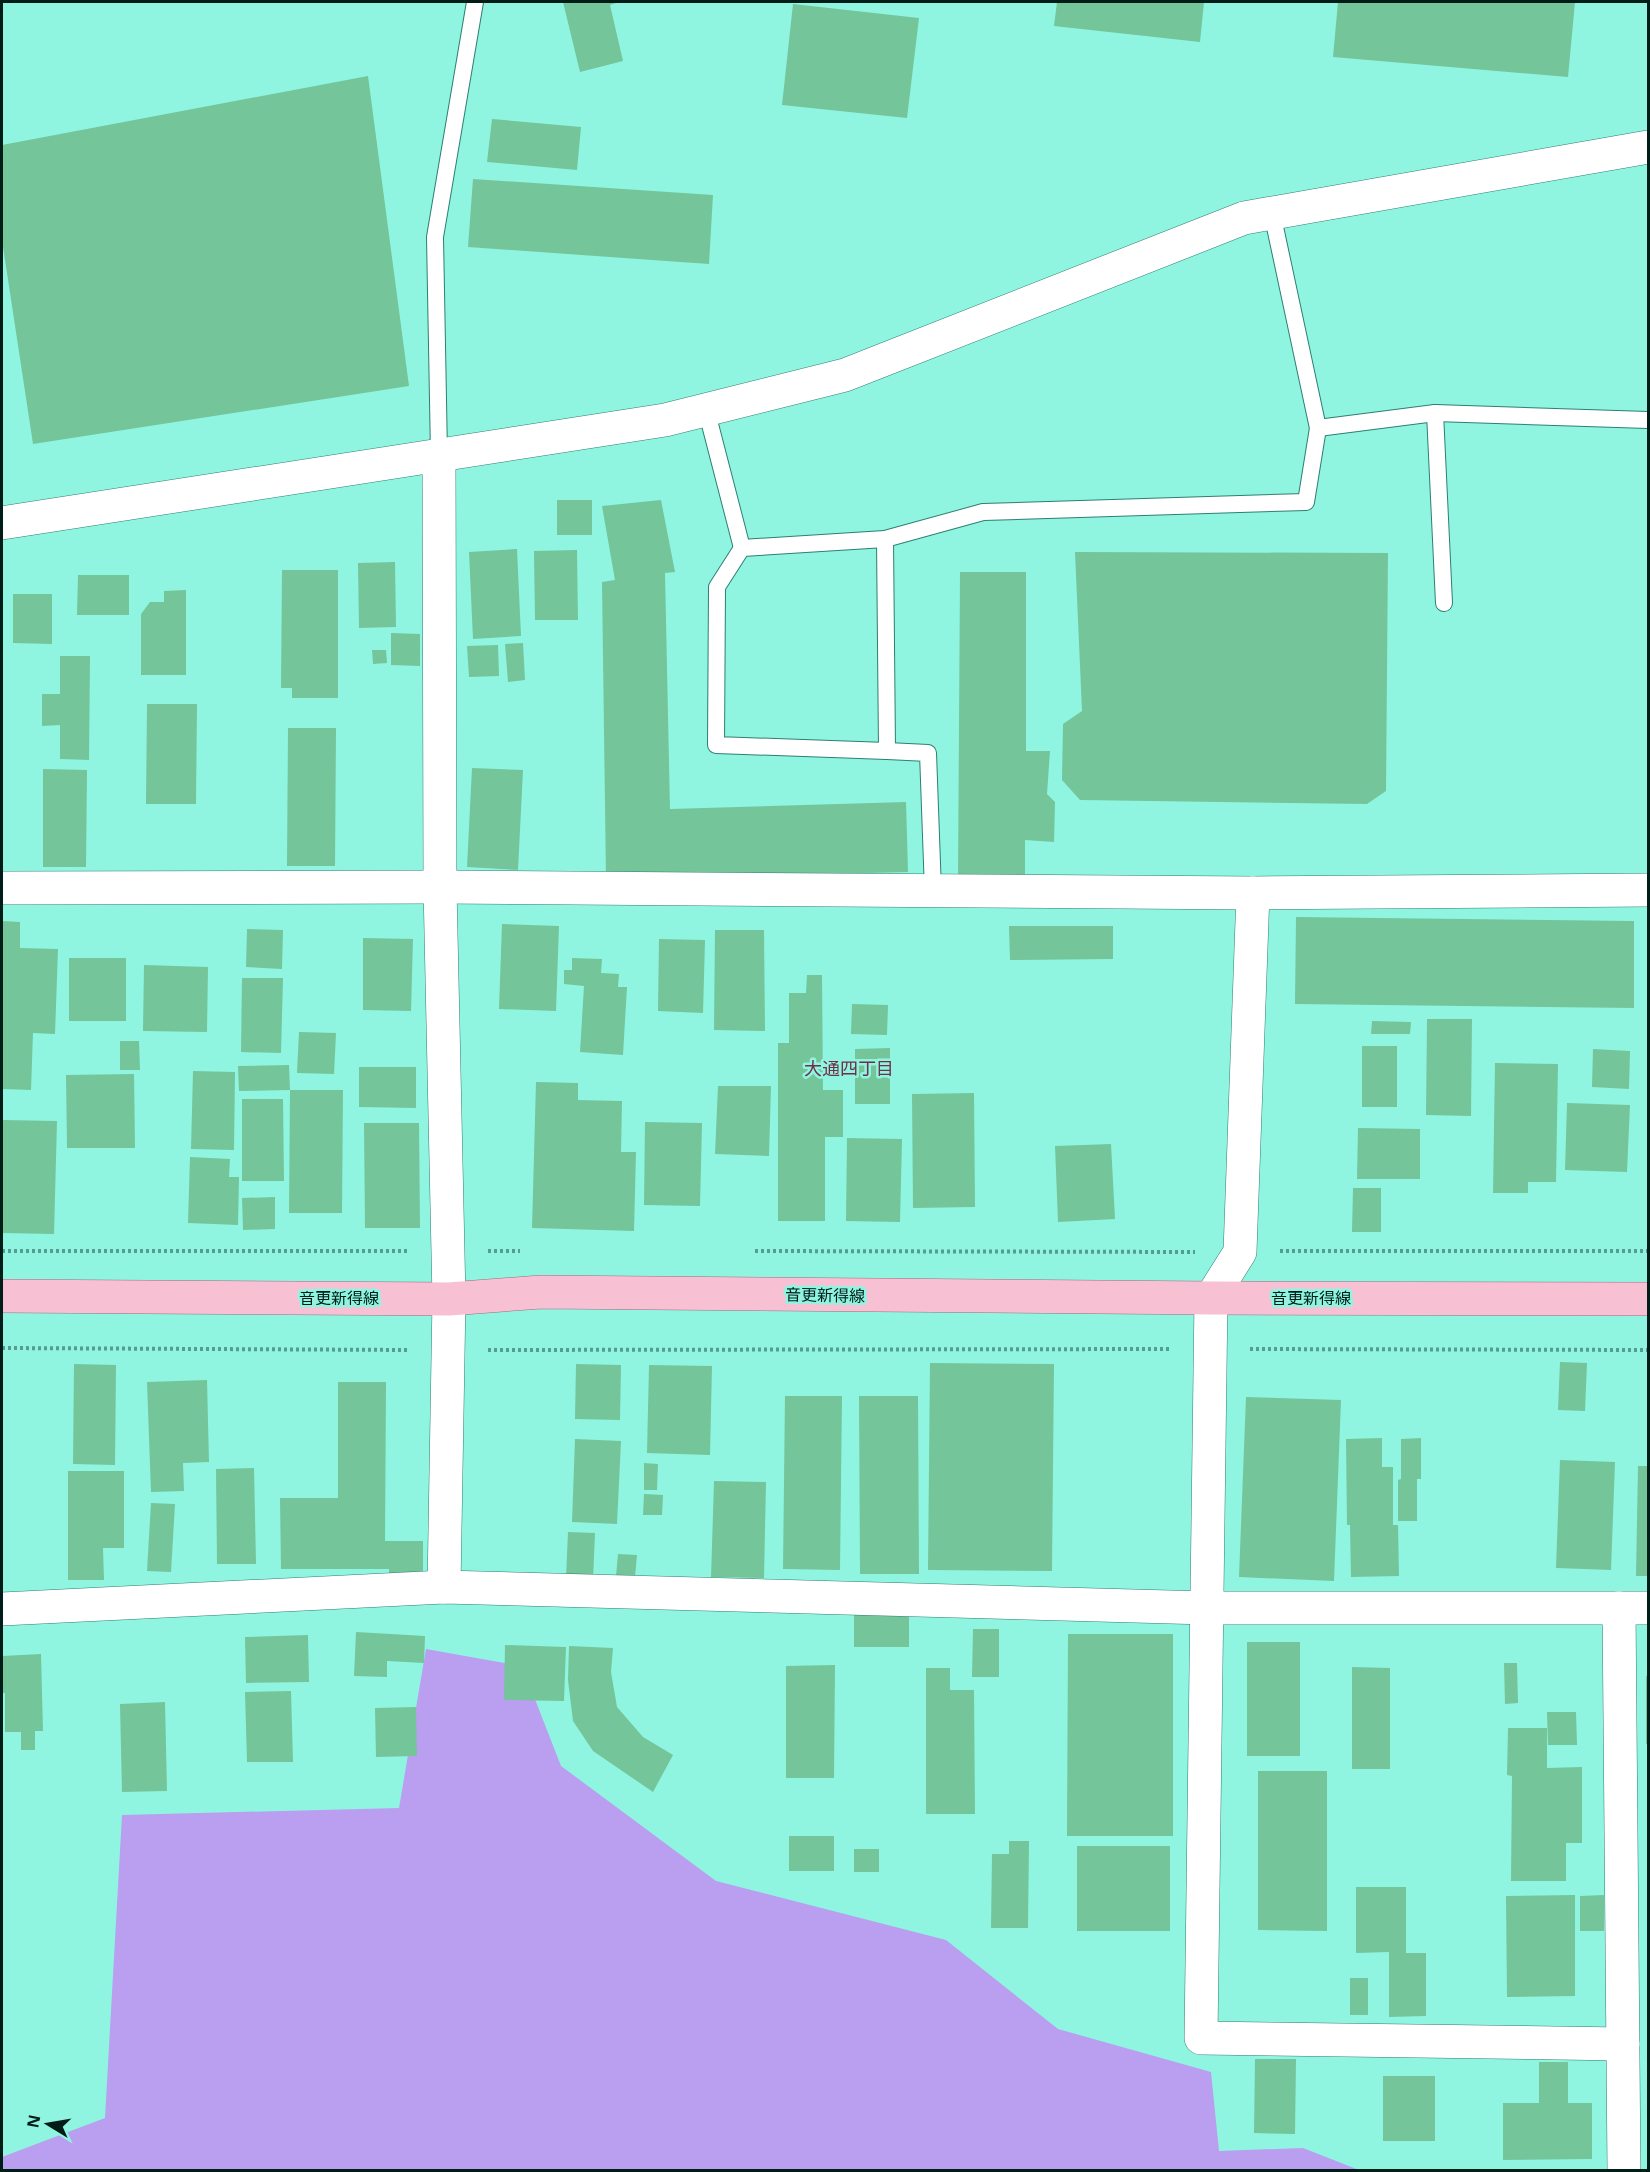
<svg xmlns="http://www.w3.org/2000/svg" width="1650" height="2172" viewBox="0 0 1650 2172" font-family="'Noto Sans','Noto Sans JP',sans-serif">
<style>
.green{fill:#ba9eef}
.building{fill:#74c59a}
.lines{fill:none;stroke-linecap:round;stroke-linejoin:round}
.lane-casing{stroke:#2e7f71;stroke-width:18}
.street-casing{stroke:#2e7f71;stroke-width:34}
.primary-casing{stroke:#9e6c7e;stroke-width:34}
.path{stroke:#559d8f;stroke-width:4;stroke-dasharray:3 3;stroke-linecap:butt}
.lane{stroke:#fff;stroke-width:16}
.street{stroke:#fff;stroke-width:33}
.primary{stroke:#f8c1d3;stroke-width:33}
.labels{text-anchor:middle;dominant-baseline:central;stroke-width:5;stroke-linejoin:round;paint-order:stroke}
.street-label{font-size:16px;fill:#001d17;stroke:#8ff5e1}
.neighbourhood-label{font-size:18px;fill:#722e47;stroke:#8ff5e1}
</style>
<rect width="100%" height="100%" fill="#8ff5e1"/>
<path class="green" d="M426,1649L522,1666L561,1766L716,1881L946,1940L1058,2029L1211,2072L1219,2151L1303,2148L1359,2170H2V2157L105,2118L122,1815L399,1808Z"/>
<g class="building">
<path d="M563,2H619L610,5L623,61L580,72Z"/>
<path d="M1057,2H1204L1200,42L1054,26Z"/>
<path d="M1338,2H1575L1568,77L1333,57Z"/>
<path d="M793,4L919,18L907,118L782,105Z"/>
<path d="M368,76L409,386L33,444L2,240V145Z"/>
<path d="M492,119L581,127L577,170L487,162Z"/>
<path d="M473,179L713,195L709,264L468,247Z"/>
<rect x="557" y="500" width="35" height="35"/>
<path d="M661,500L675,572L665,573L670,809L906,802L908,872L606,879L602,582L615,580L602,506Z"/>
<path d="M517,549L521,636L473,639L469,552Z"/>
<path d="M577,550L578,620H535L534,551Z"/>
<path d="M1075,552L1388,553L1386,791L1367,804L1080,800L1062,780L1063,724L1082,711Z"/>
<path d="M395,562L396,627L359,628L358,563Z"/>
<path d="M282,570H338V698H292V688H281Z"/>
<path d="M960,572H1026V751H1050L1047,794L1055,802L1054,842L1025,840V881L958,880Z"/>
<path d="M78,575H129V615H77Z"/>
<path d="M186,590V675H141V614L150,602H164V591Z"/>
<path d="M13,594H52V644L13,643Z"/>
<path d="M391,633L420,634V666L391,665Z"/>
<path d="M523,643L525,680L508,682L505,644Z"/>
<path d="M498,645L499,676L469,677L467,646Z"/>
<path d="M372,650H386L387,663L373,664Z"/>
<path d="M60,656H90L89,760L60,759V725L42,726V694H60Z"/>
<path d="M147,704H197L196,804H146Z"/>
<path d="M288,728H336L335,866H287Z"/>
<path d="M472,768L523,770L518,870L467,867Z"/>
<path d="M43,769L87,770L86,867H43Z"/>
<path d="M1296,917L1634,921V1008L1295,1004Z"/>
<path d="M2,921L20,922V948L58,949L55,1034L33,1033L31,1090L2,1089Z"/>
<path d="M502,924L559,926L556,1011L499,1009Z"/>
<path d="M1009,926H1113V959L1010,960Z"/>
<path d="M247,929L283,930L282,969L246,967Z"/>
<path d="M715,930H764L765,1031L714,1030Z"/>
<path d="M363,938L413,939L411,1011L363,1010Z"/>
<path d="M659,939L705,940L703,1013L658,1011Z"/>
<rect x="69" y="958" width="57" height="63"/>
<path d="M572,958L602,959L601,973L619,974L618,987H627L623,1055L580,1052L584,986L564,984V970H572Z"/>
<path d="M144,965L208,967L207,1032L143,1031Z"/>
<path d="M807,975H822L823,1090H843V1137H825V1221H778V1043H789V993H806Z"/>
<path d="M242,978H283L281,1053L241,1052Z"/>
<path d="M852,1004L888,1005L887,1035L851,1034Z"/>
<path d="M1427,1019H1472L1471,1116L1426,1115Z"/>
<path d="M1372,1021L1411,1022L1410,1034H1371Z"/>
<path d="M299,1032L336,1033L334,1074L297,1073Z"/>
<path d="M120,1041H139L140,1070H120Z"/>
<rect x="1362" y="1046" width="35" height="61"/>
<path d="M890,1048V1104H855V1049Z"/>
<path d="M1593,1049L1630,1051L1629,1089L1592,1087Z"/>
<path d="M1495,1063L1558,1064L1556,1182H1528V1193H1493Z"/>
<path d="M289,1065L290,1090L239,1091L238,1066Z"/>
<path d="M359,1067H416V1108L359,1107Z"/>
<path d="M193,1071L235,1072L234,1150L191,1149Z"/>
<path d="M134,1074L135,1148H67L66,1075Z"/>
<path d="M536,1082L578,1083V1100L622,1101L621,1152H636L634,1231L532,1228Z"/>
<path d="M718,1086H771L769,1156L715,1154Z"/>
<path d="M290,1090H343L342,1213H289Z"/>
<path d="M974,1093L975,1207L913,1208L912,1094Z"/>
<path d="M242,1099H283L284,1181H242Z"/>
<path d="M1567,1103L1630,1105L1627,1172L1565,1170Z"/>
<path d="M2,1120L57,1121L54,1234L2,1233Z"/>
<path d="M645,1122L702,1123L700,1206L644,1205Z"/>
<path d="M364,1123H419L420,1228H365Z"/>
<path d="M1358,1128L1420,1129V1179H1357Z"/>
<path d="M847,1138L902,1139L900,1222L846,1221Z"/>
<path d="M1111,1144L1115,1219L1058,1222L1055,1146Z"/>
<path d="M190,1157L230,1159L229,1177H239L238,1225L188,1223Z"/>
<path d="M1353,1188H1381V1232H1352Z"/>
<path d="M275,1197V1229L243,1230L242,1198Z"/>
<path d="M1560,1362L1587,1363L1585,1411L1558,1410Z"/>
<path d="M930,1363L1054,1364L1052,1571L928,1570Z"/>
<path d="M74,1364L116,1365L115,1465L73,1464Z"/>
<path d="M576,1364L621,1365L620,1420L575,1419Z"/>
<path d="M649,1365L712,1366L710,1455L647,1453Z"/>
<path d="M207,1380L209,1462L183,1463L184,1491L151,1492L147,1382Z"/>
<path d="M338,1382H386L385,1541H423V1584L389,1583V1569H281L280,1498H338Z"/>
<path d="M785,1396H842L840,1570L783,1569Z"/>
<path d="M859,1396H918L919,1574H860Z"/>
<path d="M1246,1397L1341,1400L1334,1581L1239,1577Z"/>
<path d="M1382,1438V1467H1393V1525H1398L1399,1576L1351,1577L1350,1525H1347L1346,1439Z"/>
<path d="M1421,1438V1479H1417V1521H1398V1480L1401,1479V1439Z"/>
<path d="M575,1439L621,1441L617,1524L572,1522Z"/>
<path d="M1560,1460L1615,1462L1611,1570L1556,1568Z"/>
<path d="M644,1463L658,1464L657,1490H644Z"/>
<path d="M1638,1466H1648V1576H1636Z"/>
<path d="M254,1468L256,1564H217L216,1469Z"/>
<path d="M68,1471H124V1548H103L104,1580H68Z"/>
<path d="M714,1481L766,1482L764,1578L711,1577Z"/>
<path d="M644,1494L663,1495L662,1515H643Z"/>
<path d="M151,1503L175,1504L171,1572L147,1571Z"/>
<path d="M568,1532L595,1533L593,1580L566,1578Z"/>
<path d="M618,1554L637,1555L635,1577L616,1576Z"/>
<rect x="854" y="1614" width="55" height="33"/>
<path d="M973,1629H999V1677H972Z"/>
<path d="M356,1632L425,1636L424,1663L387,1661V1677L354,1676Z"/>
<path d="M1068,1634H1173V1836H1067Z"/>
<path d="M308,1635L309,1682L246,1683L245,1637Z"/>
<rect x="1247" y="1642" width="53" height="114"/>
<path d="M505,1645L566,1647L564,1701L504,1700Z"/>
<path d="M569,1646L613,1648L611,1672L617,1707L643,1737L673,1755L653,1792L593,1751L573,1721L568,1680Z"/>
<path d="M41,1654L43,1731H35V1750H21V1732H5V1693H2V1656Z"/>
<path d="M1504,1663H1517L1518,1703L1505,1704Z"/>
<path d="M835,1665L834,1778H786V1666Z"/>
<path d="M1352,1667L1390,1668V1769H1352Z"/>
<path d="M926,1668H950V1690H974L975,1814H926Z"/>
<rect x="1646" y="1676" width="2" height="68"/>
<path d="M291,1691L293,1762H247L245,1692Z"/>
<path d="M165,1702L167,1791L122,1792L120,1704Z"/>
<path d="M416,1707L417,1756L376,1757L375,1708Z"/>
<path d="M1547,1712H1576L1577,1745H1548Z"/>
<path d="M1508,1728H1547V1768L1582,1767V1843H1566V1881H1511L1512,1776L1507,1775Z"/>
<path d="M1258,1771H1327V1931L1258,1930Z"/>
<rect x="789" y="1836" width="45" height="35"/>
<path d="M1009,1841H1029L1028,1928H991L992,1854H1009Z"/>
<rect x="1077" y="1846" width="93" height="85"/>
<rect x="854" y="1849" width="25" height="23"/>
<path d="M1356,1887H1406V1953H1426V2016L1389,2017V1952L1356,1953Z"/>
<path d="M1575,1895V1996L1507,1997L1506,1896Z"/>
<path d="M1604,1895V1931H1580V1896Z"/>
<rect x="1350" y="1978" width="18" height="37"/>
<path d="M1255,2059H1296L1295,2134L1254,2133Z"/>
<path d="M1539,2062H1568V2103H1592V2159L1503,2160V2103H1539Z"/>
<rect x="1383" y="2076" width="52" height="65"/>
</g>
<g class="lines">
<defs>
<g id="lane">
<path d="M1272,213L1318,428L1435,413L1444,603"/>
<path d="M706,409L742,548L885,539L983,512L1306,502L1318,428"/>
<path d="M1435,413L1648,420"/>
<path d="M439,454L435,237L475,2"/>
<path d="M742,548L717,587L716,745L887,751L885,539"/>
<path d="M887,751L928,753L933,891"/>
</g>
<g id="street">
<path d="M439,454L440,887L449,1299L444,1587"/>
<path d="M2,523L665,420L845,375L1244,218L1648,147"/>
<path d="M2,888L440,887L1253,893L1648,890"/>
<path d="M1253,893L1240,1252L1211,1298L1201,2038L1623,2044"/>
<path d="M1619,1608L1624,2170"/>
<path d="M2,1609L444,1587L1207,1608H1648"/>
</g>
<path id="primary" d="M2,1296L449,1299L541,1292L1211,1298L1648,1299"/>
</defs>
<use href="#lane" class="lane-casing"/>
<use href="#street" class="street-casing"/>
<use href="#primary" class="primary-casing"/>
<g class="path">
<path d="M2,1251H409"/>
<path d="M488,1251H520"/>
<path d="M755,1251L1195,1252"/>
<path d="M1280,1251H1648"/>
<path d="M2,1348L409,1350"/>
<path d="M1250,1349L1648,1350"/>
<path d="M488,1350L1171,1349"/>
</g>
<use href="#lane" class="lane"/>
<use href="#street" class="street"/>
<use href="#primary" class="primary"/>
</g>
<g class="labels">
<g class="street-label">
<text transform="translate(825 1295) rotate(1)">音更新得線</text>
<text x="339" y="1298">音更新得線</text>
<text x="1311" y="1298">音更新得線</text>
</g>
<g class="neighbourhood-label">
<text x="849" y="1068">大通四丁目</text>
</g>
</g>
<rect width="1650" height="2172" fill="none" stroke="#001d17" stroke-width="6"/>
<g transform="translate(48 2124) rotate(281)" stroke="#8ff5e1" stroke-width="4.5" paint-order="stroke">
<path d="M0-4.5L10 22L0 15L-10 22Z" fill="#001d17"/>
<text y="-9" font-size="16" font-weight="bold" text-anchor="middle" fill="#001d17">N</text>
</g>
</svg>
